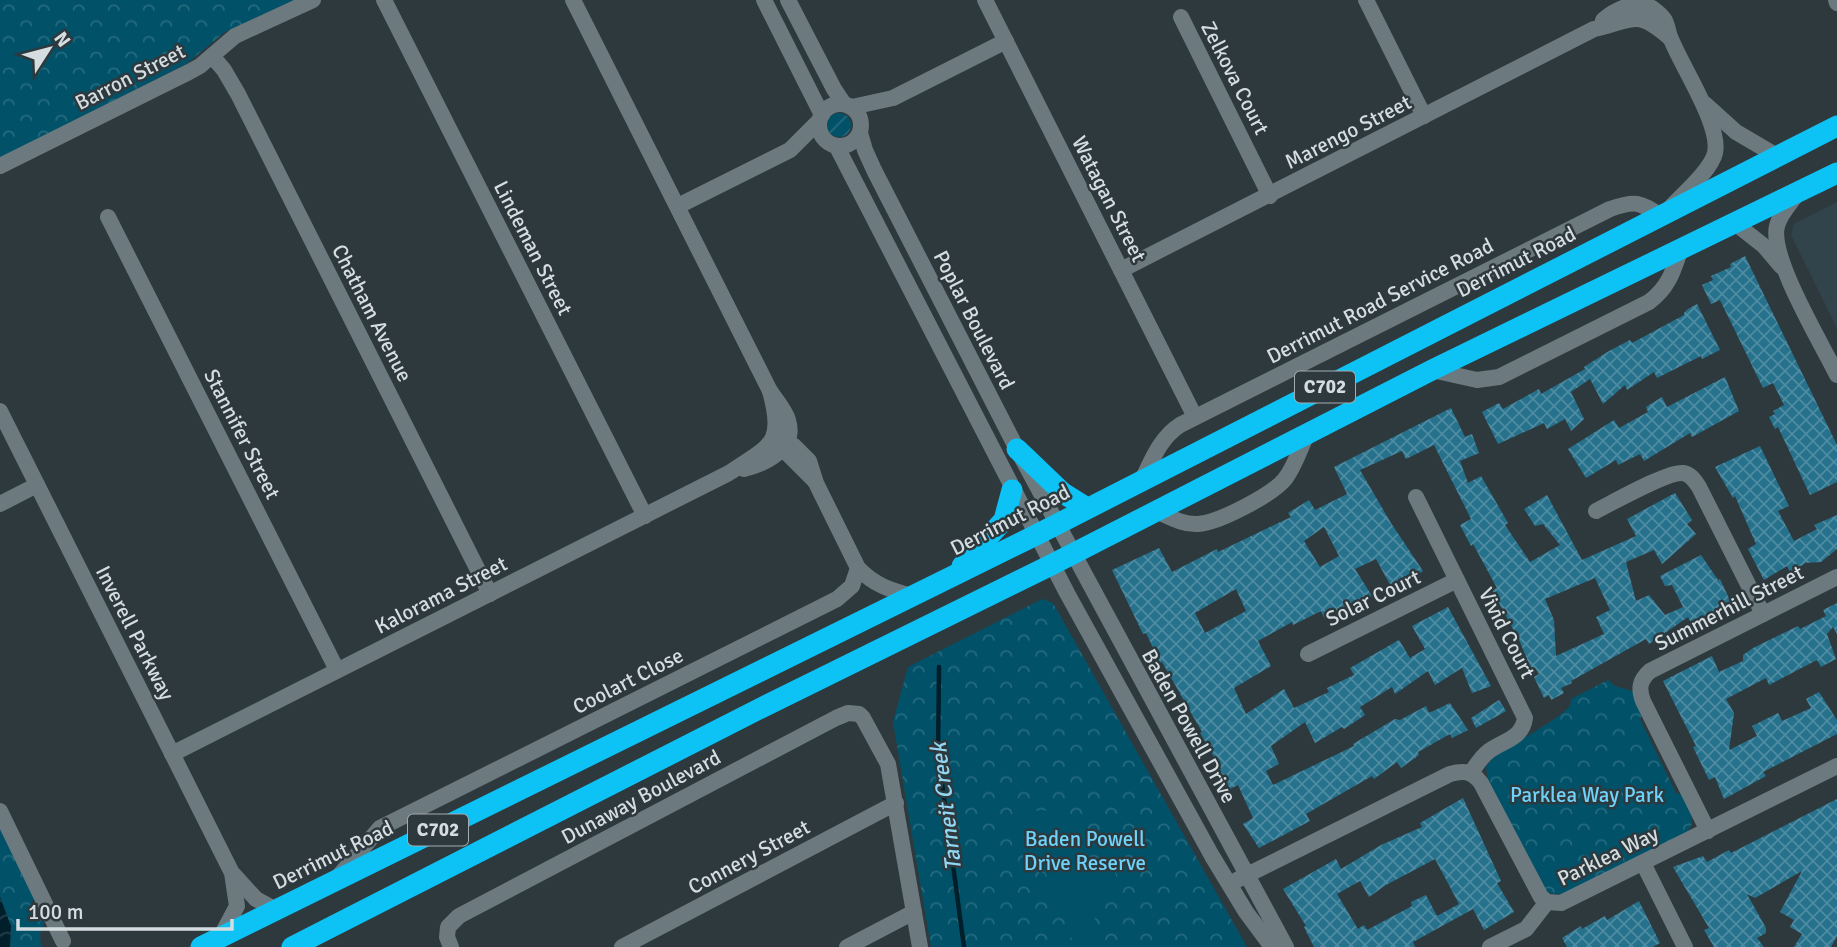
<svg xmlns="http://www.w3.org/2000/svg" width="1837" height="947" viewBox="0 0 1837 947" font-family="Signika,sans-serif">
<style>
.built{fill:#31444c}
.forest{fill:url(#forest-crowns)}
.garden{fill:url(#garden-furrows)}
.pitch{fill:#015269}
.water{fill:url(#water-waves)}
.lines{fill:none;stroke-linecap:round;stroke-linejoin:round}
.stream{stroke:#011f2a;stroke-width:4.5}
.building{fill:url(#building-cross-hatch);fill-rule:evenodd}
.minor{stroke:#6c797e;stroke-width:16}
.highway{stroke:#0dc2f4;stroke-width:21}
.labels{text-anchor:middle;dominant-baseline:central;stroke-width:5;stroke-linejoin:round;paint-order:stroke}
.shield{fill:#2e393e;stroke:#a3acaf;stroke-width:2}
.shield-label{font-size:19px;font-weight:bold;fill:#d5dde0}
.street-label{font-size:21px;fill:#d5dde0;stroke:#2e393e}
.park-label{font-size:21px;fill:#6fd2f8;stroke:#2e393e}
.water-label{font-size:23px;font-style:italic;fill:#91d6f3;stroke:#2e393e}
</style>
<defs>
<pattern id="forest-crowns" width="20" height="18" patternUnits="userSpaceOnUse" patternTransform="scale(1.75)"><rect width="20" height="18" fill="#015269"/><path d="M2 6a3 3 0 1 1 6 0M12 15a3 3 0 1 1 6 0" fill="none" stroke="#256a7e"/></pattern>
<pattern id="garden-furrows" width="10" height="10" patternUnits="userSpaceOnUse" patternTransform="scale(1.75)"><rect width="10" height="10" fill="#015269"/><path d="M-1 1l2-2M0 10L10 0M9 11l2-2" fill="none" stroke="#256a7e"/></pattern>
<pattern id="water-waves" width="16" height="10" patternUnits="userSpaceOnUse" patternTransform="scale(1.75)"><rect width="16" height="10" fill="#011f2a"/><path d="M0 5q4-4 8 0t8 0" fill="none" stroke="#253f49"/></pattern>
<pattern id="building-cross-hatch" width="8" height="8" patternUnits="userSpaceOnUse" patternTransform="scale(1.75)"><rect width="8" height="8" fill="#26718c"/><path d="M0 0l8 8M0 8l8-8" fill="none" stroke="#4f8ba1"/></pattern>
</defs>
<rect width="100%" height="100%" fill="#2e393e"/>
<path class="built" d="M1837,202V328L1791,235L1794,224Z"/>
<g class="forest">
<path d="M0,0H295L225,32L186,64L0,158Z"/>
<path d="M1042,599L1053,603L1247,947H931L893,722L908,667Z"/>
<path d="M1608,680L1615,686L1632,691L1642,712L1640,719L1676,793L1683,795C1689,809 1697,819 1687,833L1562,895L1549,893L1543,888L1488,781L1486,767C1493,751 1552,726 1570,706L1571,699Z"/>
<path d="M0,824L46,918L40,934L41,947H0Z"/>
</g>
<circle class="garden" cx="839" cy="125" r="12"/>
<path class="pitch" d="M1067,810L1074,838L1080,836L1086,838L1092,869L1112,863L1120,888L1090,897L1101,947H1075L1042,864L1032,866L1017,833L1015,816L1027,811Z"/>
<path class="water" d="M0,897L11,926L10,947H0Z"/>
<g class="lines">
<path class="stream" d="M939,667L938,753L964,947"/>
</g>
<g class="building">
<path d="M1745,256L1837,445V482L1810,495L1778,427L1775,429L1769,417L1775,414L1773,411L1784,405L1773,383L1763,388L1720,300L1711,304L1702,285L1713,280L1711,276L1731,267L1730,264Z"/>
<path d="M1697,304L1720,350L1702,359L1701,356L1657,378L1654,372L1627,390L1625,385L1603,404L1590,379L1571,392L1584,419L1571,431L1565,419L1547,429L1544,423L1498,444L1482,412L1499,403L1503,409L1539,389L1541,394L1585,369L1584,367L1609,351L1630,340L1632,343L1684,315V313L1688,309Z"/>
<path d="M1725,377L1739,411L1692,437L1690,433L1644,461L1640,454L1618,465L1616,460L1586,478L1568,449L1614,420L1619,428L1648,412L1646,407L1662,397L1667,407Z"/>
<path d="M1451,408L1465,437L1472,434L1479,453L1460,461L1468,483L1481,476L1508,523L1505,525L1530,562L1560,545L1543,524L1535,526L1524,509L1547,495L1582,560L1636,536L1627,519L1675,493L1692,520L1687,524L1696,534L1662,564L1654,550L1626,562L1636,601L1649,595L1665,615L1683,607L1672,585L1665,586L1660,576L1701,555L1718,580L1720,579L1733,607L1693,627L1688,617L1649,644L1646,639L1571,681L1572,683L1561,688L1564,693L1551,700L1549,695L1544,698L1534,677L1539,674L1535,668L1531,669L1520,642L1492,590L1497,588L1473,544L1471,546L1460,525L1471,519L1434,445L1406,459L1402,451L1360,470L1391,523L1423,571L1394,592L1376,559L1355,569L1372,596L1349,606L1348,605L1324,618L1321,611L1293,625L1292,622L1258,641L1271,666L1234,688L1246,714L1284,689L1294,708L1329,692L1327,688L1354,675L1350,668L1399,640L1410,658L1425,649L1412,626L1448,607L1491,686L1472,693L1462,668L1435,685L1428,671L1395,694L1392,687L1360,707L1365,715L1344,729L1342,727L1315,743L1305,722L1271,746L1279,764L1266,771L1273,785L1354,746L1353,744L1395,719L1400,720L1426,706L1429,713L1450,703L1468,730L1452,738L1450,734L1418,752L1419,755L1401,768L1397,762L1374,779L1372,776L1306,814L1310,821L1259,848L1243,824L1253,818L1238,785L1230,789L1219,770L1221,769L1200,733L1202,732L1162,662L1160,663L1146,633L1143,634L1112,570L1159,548L1172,572L1217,549L1218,552L1291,517L1288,513L1309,500L1315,510L1347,494L1334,467ZM1324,527L1339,556L1320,567L1304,541ZM1595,578L1610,610L1596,617L1604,634L1556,656L1554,620L1545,599ZM1236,589L1246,611L1205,633L1195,613Z"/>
<path d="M1760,446L1789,506L1778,511L1794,541L1817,529L1814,525L1837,515V549L1821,562L1805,563L1791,574L1787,566L1764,580L1748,549L1756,544L1735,496L1733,498L1715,467Z"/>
<path d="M1837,603V634L1833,627L1827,634L1836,659L1821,667L1817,660L1769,685L1766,678L1726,699L1734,713L1729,750L1757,736L1752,726L1778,713L1782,721L1811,708L1806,699L1819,692L1837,720V734L1763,772L1766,776L1724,799L1715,777L1709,780L1693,747L1696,746L1663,681L1712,656L1719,672L1743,661V655L1753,648L1798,626L1800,629L1826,616L1823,610Z"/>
<path d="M1499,700L1506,711L1476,728L1471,718Z"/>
<path d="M1463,798L1501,881L1497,883L1514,912L1484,930L1473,909L1413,942L1415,947H1314L1304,927L1306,926L1283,889L1336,859L1341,869L1381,845L1422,827L1420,823ZM1435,859L1459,904L1437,916L1426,895L1411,902L1412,906L1367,930L1364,925L1358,929L1337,894L1360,881L1369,897L1386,885Z"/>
<path d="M1837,799V936L1831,947H1794L1802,934L1790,927L1794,920L1780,912L1802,871L1755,898L1747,894L1766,928V933L1757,938L1764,947H1714L1704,930L1709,928L1673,867L1703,856L1707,862L1729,850L1731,853Z"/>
<path d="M1639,901L1660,943L1653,947H1567L1562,938L1581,926L1582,929L1605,916L1607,920Z"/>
</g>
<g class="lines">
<g class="minor">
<path d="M384,0L645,516"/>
<path d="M573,0L770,391C776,400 785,410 788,420C797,449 765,464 744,469"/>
<path d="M764,0L822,115"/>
<path d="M788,0L834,89L844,104"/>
<path d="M985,0L1195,417"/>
<path d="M1366,0L1424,116"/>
<path d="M1836,0L1837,3"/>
<path d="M1181,17L1270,196"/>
<path d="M1603,20C1616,9 1635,0 1652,8C1656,11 1661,15 1664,19C1668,25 1668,33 1671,39C1682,67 1721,125 1715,153C1711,170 1683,194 1671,207"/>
<path d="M212,56L224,70L238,94L490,594"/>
<circle cx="840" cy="125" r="21"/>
<path d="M1705,104L1736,132L1777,156"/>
<path d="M852,107L893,98L1006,41"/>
<path d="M860,133L865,150L874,170L1017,449L1286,947"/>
<path d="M837,147L1067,593L1212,856L1246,912L1272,947"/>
<path d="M0,166L189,72L200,66L235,36L313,0"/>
<path d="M1797,194C1790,204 1780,214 1777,226C1769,257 1822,344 1837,375"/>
<path d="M678,206L790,150L819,121"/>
<path d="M108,217L337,670"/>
<path d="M1736,224L1764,246L1781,266"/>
<path d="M1121,270L1594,29C1633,21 1635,7 1670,38"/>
<path d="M1432,370L1477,380L1499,377L1649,302C1668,288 1673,272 1680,251"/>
<path d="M0,411L232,873L237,906L220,938"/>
<path d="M775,440L794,446L809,461L816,483L858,568C874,585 890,590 912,596"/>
<path d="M776,442L815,481"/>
<path d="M1142,480C1152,460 1160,438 1180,425L1610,209C1636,200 1639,202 1661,216"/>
<path d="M1416,497L1525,718C1522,739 1504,740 1489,751C1481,757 1477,764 1471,773"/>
<path d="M0,504L37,485"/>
<path d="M1156,511C1170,517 1183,525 1198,524C1218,523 1272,495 1285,479C1295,466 1300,449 1307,434"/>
<path d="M1596,511C1612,503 1668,471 1683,473C1691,474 1695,481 1699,487L1763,614"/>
<path d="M1308,654L1457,580"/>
<path d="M172,754L729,473C770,445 785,445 770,391"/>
<path d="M0,811L63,941"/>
<path d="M1708,831L1643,701C1638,688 1640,680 1650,671L1837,577"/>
<path d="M1643,863L1685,947"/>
<path d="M234,875L256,899L276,910"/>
<path d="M337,878L380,828L837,599L852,586L858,568"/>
<path d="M1237,880L1450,774C1464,770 1472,771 1481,783L1541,897L1547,902L1561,903L1837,766"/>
<path d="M451,947L447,937L448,927L459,916L836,718L848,713L859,714L863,718L888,764L920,947"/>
<path d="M622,947L896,803"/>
<path d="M847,947L914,912"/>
<path d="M1490,947L1526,929L1547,902"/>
</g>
<g class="highway">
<path d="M1017,449L1063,493L1087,508"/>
<path d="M962,566L1004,520L1012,490"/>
<path d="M201,947L1036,535L1837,126"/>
<path d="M292,947L757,710L1051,565L1432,370L1837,173"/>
</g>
</g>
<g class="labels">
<g class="shield">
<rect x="1295" y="371.5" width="60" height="31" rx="5"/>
<rect x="408" y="814.5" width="60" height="31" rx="5"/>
</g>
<g class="shield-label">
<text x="1325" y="387">C702</text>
<text x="438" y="830">C702</text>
</g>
<g class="street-label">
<text transform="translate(130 77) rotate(-27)">Barron Street</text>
<text transform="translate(1235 78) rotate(63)">Zelkova Court</text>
<text transform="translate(1348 132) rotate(-27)">Marengo Street</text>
<text transform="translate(1109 199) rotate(63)">Watagan Street</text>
<text transform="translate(533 248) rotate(63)">Lindeman Street</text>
<text transform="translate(1516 262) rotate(-27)">Derrimut Road</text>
<text transform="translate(1380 301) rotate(-27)">Derrimut Road Service Road</text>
<text transform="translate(372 313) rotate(63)">Chatham Avenue</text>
<text transform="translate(974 320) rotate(63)">Poplar Boulevard</text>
<text transform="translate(242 434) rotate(63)">Stannifer Street</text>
<text transform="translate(1010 520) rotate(-27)">Derrimut Road</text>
<text transform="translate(441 595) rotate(-27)">Kalorama Street</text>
<text transform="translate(1373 598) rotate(-26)">Solar Court</text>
<text transform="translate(1729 608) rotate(-27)">Summerhill Street</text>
<text transform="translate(135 633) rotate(63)">Inverell Parkway</text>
<text transform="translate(1507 633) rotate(63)">Vivid Court</text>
<text transform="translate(628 681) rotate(-27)">Coolart Close</text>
<text transform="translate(1189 726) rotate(61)">Baden Powell Drive</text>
<text transform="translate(641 797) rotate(-28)">Dunaway Boulevard</text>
<text transform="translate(333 855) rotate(-26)">Derrimut Road</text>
<text transform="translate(1608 856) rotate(-26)">Parklea Way</text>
<text transform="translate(749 857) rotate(-28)">Connery Street</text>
</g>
<g class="park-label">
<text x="1587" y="795">Parklea Way Park</text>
<text x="1085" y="839">Baden Powell<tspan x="1085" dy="24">Drive Reserve</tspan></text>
</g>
<g class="water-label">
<text transform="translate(946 807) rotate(-97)">Tarneit Creek</text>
</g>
</g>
<g transform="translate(49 49) rotate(54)" stroke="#2e393e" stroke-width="5" paint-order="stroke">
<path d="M0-5L12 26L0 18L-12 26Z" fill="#d5dde0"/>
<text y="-10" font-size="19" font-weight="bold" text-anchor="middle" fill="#d5dde0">N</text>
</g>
<path d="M18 919v10h214v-10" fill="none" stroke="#d5dde0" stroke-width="3.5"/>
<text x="28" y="919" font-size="21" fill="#d5dde0" stroke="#2e393e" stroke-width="5" paint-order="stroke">100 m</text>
</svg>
